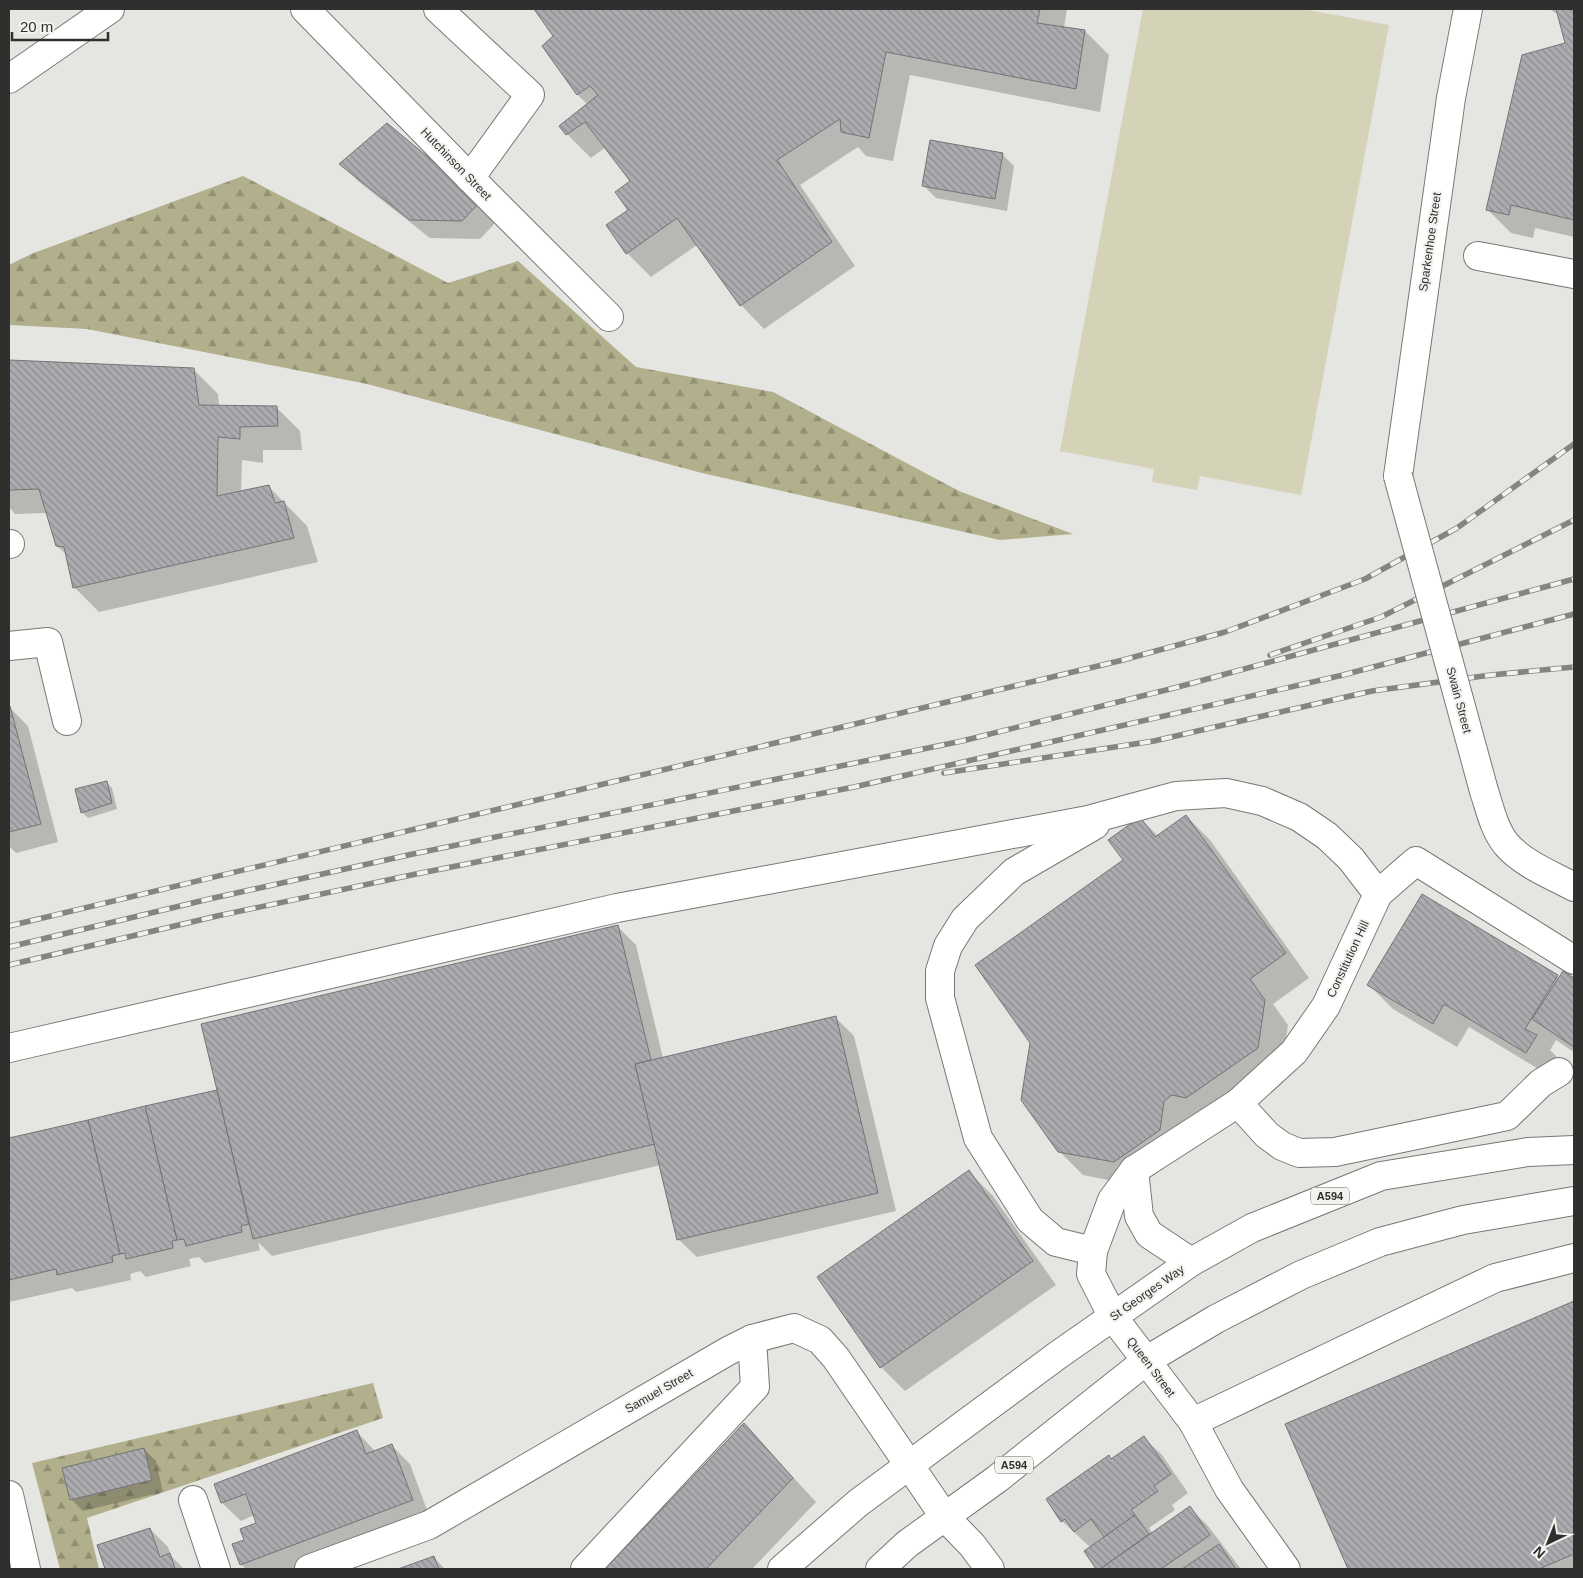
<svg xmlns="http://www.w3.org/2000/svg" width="1583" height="1578" viewBox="0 0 1583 1578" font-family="Helvetica,sans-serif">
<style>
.forest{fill:url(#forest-firs)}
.pitch{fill:#d4d3b8}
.shadow{fill:#0003}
.building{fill:url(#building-back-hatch);stroke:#747376}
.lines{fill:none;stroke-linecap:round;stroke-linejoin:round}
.minor-casing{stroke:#787874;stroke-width:30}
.major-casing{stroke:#787874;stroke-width:30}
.minor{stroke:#fff;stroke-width:28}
.major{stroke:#fff;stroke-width:28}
.rail-casing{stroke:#848482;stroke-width:5.5}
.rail{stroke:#f2f2ee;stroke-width:4;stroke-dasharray:11;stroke-linecap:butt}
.minor-bridge-casing{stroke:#787874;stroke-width:30;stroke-linecap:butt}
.minor-bridge{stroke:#fff;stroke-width:28}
.labels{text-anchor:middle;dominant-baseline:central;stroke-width:4;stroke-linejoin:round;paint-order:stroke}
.shield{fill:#f2f2ee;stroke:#6a6a68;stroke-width:1}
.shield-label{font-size:11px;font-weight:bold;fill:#2f2f2e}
.street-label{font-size:12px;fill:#2f2f2e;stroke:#f2f2ee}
</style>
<defs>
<pattern id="forest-firs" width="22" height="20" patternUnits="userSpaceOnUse" patternTransform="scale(1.25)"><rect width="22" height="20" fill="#b2b08c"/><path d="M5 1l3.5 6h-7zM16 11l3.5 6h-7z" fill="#919073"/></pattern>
<pattern id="building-back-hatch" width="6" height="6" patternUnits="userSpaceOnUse" patternTransform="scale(1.25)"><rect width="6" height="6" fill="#acabaf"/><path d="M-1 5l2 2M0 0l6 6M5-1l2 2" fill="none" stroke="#8c8c8f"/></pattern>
</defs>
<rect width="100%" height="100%" fill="#e5e5e1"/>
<g class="forest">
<path d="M243,176L448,283L518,261L636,367L773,392L959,491L1073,534L1000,540L702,473L367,384L87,329L9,325V265L31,254Z"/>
<path d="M373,1383L383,1418L87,1518L99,1569H60L32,1463Z"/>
</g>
<path class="pitch" d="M1143,9H1303L1389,25L1301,495L1200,476L1197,490L1152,482L1154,469L1060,451Z"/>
<g class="shadow">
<path d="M535,9H1067L1064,28L1085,31L1109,55L1100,112L910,75L893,161L866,156L858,147L800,185L855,266L764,329L741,305L697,245L651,277L627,253L632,181L606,147L591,158L567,134L588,105L578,95L544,46L555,36Z"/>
<path d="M1549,9H1574V237L1535,228L1533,238L1511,233L1487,209L1567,44L1559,15Z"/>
<path d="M387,124L498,220L480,239L430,238L359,182L341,164Z"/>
<path d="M1002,154L1014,166L1007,211L936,198L924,186Z"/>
<path d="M9,361L194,370L218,394L219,406L276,407L300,431L302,450H263V463L242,460L241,492L269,487L307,526L318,562L99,612L75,588L68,556L57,546L47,513L15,514L9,507Z"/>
<path d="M10,708L28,726L58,842L16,853L9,846Z"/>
<path d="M106,782L112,788L117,809L88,818L82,812Z"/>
<path d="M1186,816L1210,840L1309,978L1273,1004L1288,1025L1281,1072L1183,1154L1139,1186L1083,1175L1059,1151L1124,860L1140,818L1158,836Z"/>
<path d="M618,927L636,945L663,1058L836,1018L854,1036L896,1211L697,1257L678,1239L661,1165L272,1256L258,1242L260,1250L205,1263L199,1257L189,1259L191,1266L146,1277L140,1271L130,1274L131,1280L76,1292L72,1288L9,1302V1140L219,1090Z"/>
<path d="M1564,973L1574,980V1052L1556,1040L1550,1050L1560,1060L1550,1076L1469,1027L1457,1047L1393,1009L1369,985L1557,976L1560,979Z"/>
<path d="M969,1172L993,1196L1056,1285L905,1391L881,1367Z"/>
<path d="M1574,1303V1569H1348L1286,1424Z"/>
<path d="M744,1424L816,1502L752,1569H607Z"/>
<path d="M357,1432L376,1452L392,1446L410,1464L430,1518L293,1569H246L241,1564L246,1540L258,1524L254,1515L241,1521L222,1503L216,1485Z"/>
<path d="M1143,1437L1162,1455L1188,1493L1172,1505L1175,1510L1149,1528L1153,1534L1190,1508L1208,1526L1241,1569H1098L1085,1552L1091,1548L1062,1521L1112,1460Z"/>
<path d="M144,1449L156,1461L163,1492L83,1511L71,1499Z"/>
<path d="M150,1529L168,1547L171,1556L184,1569H107L99,1546Z"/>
<path d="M433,1557L445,1569H401Z"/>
</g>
<g class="building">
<path d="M534,9H1040L1037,23L1085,30L1076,89L886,52L869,138L841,132L840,119L777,160L832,242L740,306L677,218L626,254L606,225L628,210L615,192L630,181L585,122L566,135L559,126L598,95L590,86L577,95L542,46L553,36Z"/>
<path d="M1556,9H1574V220L1511,205L1509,215L1486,210L1522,55L1565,43Z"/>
<path d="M387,123L481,201L462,221L410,220L339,164Z"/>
<path d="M930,140L1003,153L995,199L922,186Z"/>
<path d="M9,360L194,368L199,405L277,406L278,426L240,427V439L218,437L217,496L269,485L275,503L284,501L294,538L73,588L64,547L56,546L39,489L9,490Z"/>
<path d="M10,706L41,824L9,832V707Z"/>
<path d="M107,781L112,803L81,813L75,789Z"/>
<path d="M1186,815L1286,953L1250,979L1265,1000L1258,1048L1186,1098L1172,1095L1164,1101L1160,1130L1114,1162L1058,1152L1021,1100L1030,1043L975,965L1123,860L1108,840L1140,817L1155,837Z"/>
<path d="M1422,894L1558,975L1525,1029L1537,1035L1526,1053L1444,1004L1433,1024L1367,985Z"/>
<path d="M618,925L651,1060L635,1064L655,1144L253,1239L201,1024Z"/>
<path d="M1563,971L1574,978V1047L1532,1019Z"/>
<path d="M836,1016L878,1193L677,1240L635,1064Z"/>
<path d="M217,1090L249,1224L241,1226L242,1232L186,1246L184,1239L177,1240L145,1106Z"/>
<path d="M145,1106L177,1240L172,1241L173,1248L126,1259L125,1253L120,1254L88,1120Z"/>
<path d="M88,1120L120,1254L112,1256L113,1262L57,1275L56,1269L9,1280V1138Z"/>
<path d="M969,1170L1033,1261L880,1368L817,1277Z"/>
<path d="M1574,1301V1554L1539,1569H1348L1285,1424Z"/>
<path d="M744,1423L793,1478L706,1569H605Z"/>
<path d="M357,1430L366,1454L392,1444L413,1500L240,1565L232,1544L244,1540L240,1529L256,1523L246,1494L221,1503L214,1484Z"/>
<path d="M1144,1436L1171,1474L1154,1486L1158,1491L1131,1510L1135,1515L1104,1537L1091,1519L1074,1532L1065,1519L1061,1522L1046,1499L1109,1455L1111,1459Z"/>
<path d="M144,1448L152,1480L70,1500L62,1468Z"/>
<path d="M1190,1506L1210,1535L1161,1569H1100Z"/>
<path d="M1135,1515L1149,1534L1100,1569H1096L1084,1551Z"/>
<path d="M150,1528L160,1557L170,1553L175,1569H105L97,1545Z"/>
<path d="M1219,1544L1236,1569H1182Z"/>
<path d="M434,1556L439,1569H398Z"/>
</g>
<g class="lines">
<defs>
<g id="minor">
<path d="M305,9L470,178L609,317"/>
<path d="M438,9L530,95L470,178"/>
<path d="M9,79L110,9"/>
<path d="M1478,256L1574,274"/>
<path d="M1398,476L1451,98L1468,9"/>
<path d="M9,544H10"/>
<path d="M9,646L48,642L67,721"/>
<path d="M1484,791C1490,809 1494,829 1506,844C1523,864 1552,875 1574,887"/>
<path d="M9,1048L617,908L1088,820L1176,796L1226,793L1262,801L1299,817L1327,836L1351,859L1378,894"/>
<path d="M1238,1103L1267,1135L1282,1146L1299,1153L1335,1152L1507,1116L1541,1083L1559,1072"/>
<path d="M1134,1170L1139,1216L1149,1234L1191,1262"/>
<path d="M1093,1251L1056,1242L1030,1220L978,1138L940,998V971L948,946L965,919L1014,872L1095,825"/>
<path d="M1193,1422L1495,1278L1574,1258"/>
<path d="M9,1495L26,1569"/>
<path d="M193,1500L216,1569"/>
<path d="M309,1569L429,1525L728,1351L752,1339L794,1328L820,1340L836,1358L944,1516L972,1545L990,1569"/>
<path d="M585,1569L755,1387L752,1339"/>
<path d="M1286,1569L1229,1489L1193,1422L1113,1317L1091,1274L1093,1251L1112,1200L1134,1170L1238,1103L1294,1052L1326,1006L1378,894L1416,861L1574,960"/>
</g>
<g id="major">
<path d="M782,1569L858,1503L1058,1355L1191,1262L1252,1228L1381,1176L1528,1152L1574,1150"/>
<path d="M880,1569L907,1544L997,1479L1147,1360L1216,1319L1301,1275L1380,1242L1463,1220L1574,1201"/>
</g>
</defs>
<use href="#minor" class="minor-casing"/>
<use href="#major" class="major-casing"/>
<use href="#minor" class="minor"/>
<use href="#major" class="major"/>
<defs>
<g id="rail">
<path d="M1270,655L1381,617L1574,520"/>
<path d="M944,773L1154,741L1372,691L1491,675L1574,667"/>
<path d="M9,926L1123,660L1225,632L1365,579L1457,528L1574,444"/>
<path d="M9,947L209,899L413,854L962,741L1178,687L1574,579"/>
<path d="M9,965L217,916L416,874L854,787L1343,675L1574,614"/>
</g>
</defs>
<use href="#rail" class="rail-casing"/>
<use href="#rail" class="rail"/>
<defs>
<path id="minor-bridge" d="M1398,476L1484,791"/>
</defs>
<use href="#minor-bridge" class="minor-bridge-casing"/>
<use href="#minor-bridge" class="minor-bridge"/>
</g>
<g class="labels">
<g class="shield">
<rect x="1311" y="1187.5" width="38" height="17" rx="4"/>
<rect x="995" y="1456.5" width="38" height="17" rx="4"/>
</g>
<g class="shield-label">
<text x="1330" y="1196">A594</text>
<text x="1014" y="1465">A594</text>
</g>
<g class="street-label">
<text transform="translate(456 164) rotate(46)">Hutchinson Street</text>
<text transform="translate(1430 242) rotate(-82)">Sparkenhoe Street</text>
<text transform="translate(1459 700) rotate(75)">Swain Street</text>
<text transform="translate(1348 959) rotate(-65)">Constitution Hill</text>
<text transform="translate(1147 1293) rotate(-35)">St Georges Way</text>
<text transform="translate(1151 1367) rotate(53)">Queen Street</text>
<text transform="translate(659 1391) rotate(-30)">Samuel Street</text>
</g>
</g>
<rect width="1583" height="1578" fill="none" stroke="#2f2f2e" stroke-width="20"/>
<g transform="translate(1548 1543) rotate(223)" stroke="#f2f2ee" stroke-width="4" paint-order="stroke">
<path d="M0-4L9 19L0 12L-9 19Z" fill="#2f2f2e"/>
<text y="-8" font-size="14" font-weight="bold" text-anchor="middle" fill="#2f2f2e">N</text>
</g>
<path d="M12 32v8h96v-8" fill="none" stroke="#2f2f2e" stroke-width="2.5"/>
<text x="20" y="32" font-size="15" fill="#2f2f2e" stroke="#f2f2ee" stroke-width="4" paint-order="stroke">20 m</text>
</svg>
